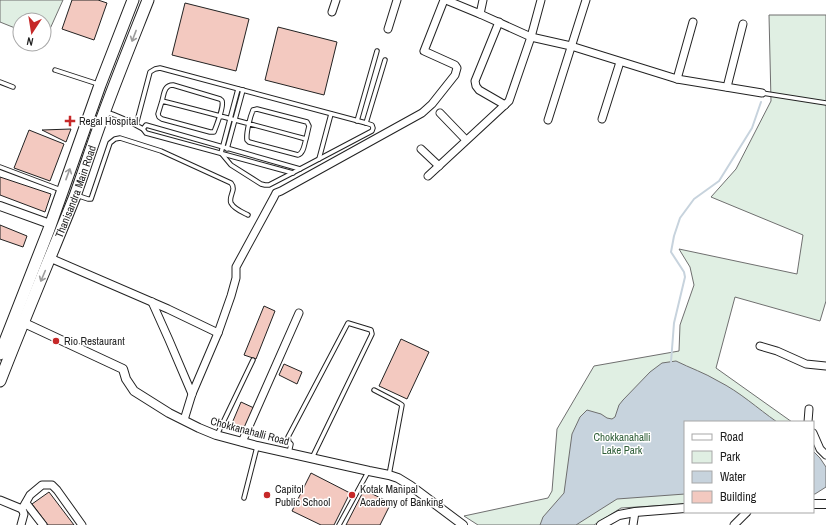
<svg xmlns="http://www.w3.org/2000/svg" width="826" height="525" viewBox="0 0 826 525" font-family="'Archivo Narrow',sans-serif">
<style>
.green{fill:#e0efe3;stroke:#6f6f6f}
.water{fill:#c7d3dd;stroke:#6f6f6f}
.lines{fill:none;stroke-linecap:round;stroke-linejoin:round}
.stream{stroke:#c7d3dd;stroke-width:2}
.building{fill:#f3c9c0;stroke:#222}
.service-casing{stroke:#222;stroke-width:5.5}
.minor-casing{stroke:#222;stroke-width:9}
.tertiary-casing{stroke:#222;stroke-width:10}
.primary-casing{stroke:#222;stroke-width:13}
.service{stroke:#fff;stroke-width:3.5}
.minor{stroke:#fff;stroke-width:7}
.tertiary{stroke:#fff;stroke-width:8}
.primary{stroke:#fff;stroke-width:11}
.oneway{stroke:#9c9c9c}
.poi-dot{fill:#c62828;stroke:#fff;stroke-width:1.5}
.labels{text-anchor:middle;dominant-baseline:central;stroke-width:3;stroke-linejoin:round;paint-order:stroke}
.poi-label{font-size:11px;fill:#222;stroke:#fff;text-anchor:start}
.street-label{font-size:11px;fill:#222;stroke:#fff}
.park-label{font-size:11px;fill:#2f5e38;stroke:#fff}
</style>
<rect width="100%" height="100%" fill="#fff"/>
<g class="green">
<path d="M0,0H63L45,40L44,39V20H20V30L0,22Z"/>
<path d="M769,15H826V301L820,321L735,297L716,368L792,422H685V504L621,508L594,525H478L464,516L548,498L552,491L557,429L594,366L679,351L680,325L694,285L690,267L679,249L797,274L803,235L711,197L736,169L771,101Z"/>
</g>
<g class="water">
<path d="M676,361C690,368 705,373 718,381C740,392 757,408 777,422H685V494L617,499L576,525H540L543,517L564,493L572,434L580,417L587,410L601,414L607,418L612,419L615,417L619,405L623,400L650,372L662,363Z"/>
<path d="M813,451L820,458L826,467V487L815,494H813Z"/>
</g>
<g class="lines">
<path class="stream" d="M671,362L674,323L685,277L684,272L671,252L674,236L680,218L694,199L719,181L752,128L761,102"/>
</g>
<g class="building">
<path d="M72,0H98L107,3L94,40L62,29Z"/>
<path d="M185,3L249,19L236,71L172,55Z"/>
<path d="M278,27L337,42L324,95L265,80Z"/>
<path d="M71,129L66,142L42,130Z"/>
<path d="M29,130L64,144L50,181L14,168Z"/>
<path d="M0,177L51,194L45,212L0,195Z"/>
<path d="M0,225L27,236L23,247L0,239Z"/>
<path d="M264,306L275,311L256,359L244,355Z"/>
<path d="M401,339L429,352L407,399L379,386Z"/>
<path d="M284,364L302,372L297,384L279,375Z"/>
<path d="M241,402L254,408L242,433L230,428Z"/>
<path d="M311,473L350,493L334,525H321L292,511Z"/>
<path d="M364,490L391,503L380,525H346Z"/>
<path d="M49,492L74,525H48L32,504Z"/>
</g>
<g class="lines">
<defs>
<g id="service">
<path d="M55,70L98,84"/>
<path d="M0,82L13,87"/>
<path d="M238,89L221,153L231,165L261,184L265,185H269L300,169"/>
<path d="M762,93L826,103"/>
<path d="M162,101L158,114L159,117L162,119L210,132H214C216,127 224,106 222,101C222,100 221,100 220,99L173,85C164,85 164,94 162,101C210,113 258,126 306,139L309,126L307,122L257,109L253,110C250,117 246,133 247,140L249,142L298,155C304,153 304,145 306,139"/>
<path d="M106,112C119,116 131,122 143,129L146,125L300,169L372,131L373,128L372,125L366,123L160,68L155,69L150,72L136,125"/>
<path d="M357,121L377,51"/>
<path d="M366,123L385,60"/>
<path d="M143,129L146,133L293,173"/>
<path d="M227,149L243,90"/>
<path d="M319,159L331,114"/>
<path d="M0,167L61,190"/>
<path d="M76,195L88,199H91L110,143L115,139L120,138L161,151L231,183C237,190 228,196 231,203C234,209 242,212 248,215"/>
<path d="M374,390L399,403L402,405L389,475"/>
<path d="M217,435L253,360"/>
<path d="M289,453L291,444L289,442L288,437L348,323L371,330L372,334L312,458"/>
<path d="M244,498L257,447"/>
<path d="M339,525L368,472"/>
</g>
<g id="minor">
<path d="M446,0L480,14L483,0"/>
<path d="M332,12L336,0"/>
<path d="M480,14L531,37L571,46L677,79L693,22"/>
<path d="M499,22L475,81L476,86L479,90L505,105"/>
<path d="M388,29L397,0"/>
<path d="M677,79L762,93"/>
<path d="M727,87L743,24"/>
<path d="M440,113L466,140"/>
<path d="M602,119L620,62"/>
<path d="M548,120L586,0"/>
<path d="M421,149L439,166"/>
<path d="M428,176L509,101L531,37L541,0"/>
<path d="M50,258L168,309L218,333"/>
<path d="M152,302L169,340L192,394"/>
<path d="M760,346L777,351L806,364L826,366"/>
<path d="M184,420L192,394L218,333L231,296L236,278V267L274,197L276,193L281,191L422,113L432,104L455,75L457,68L455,65L424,51L444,0"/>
<path d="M808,422L809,409"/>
<path d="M813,433L820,449L826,455"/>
<path d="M242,442L299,313"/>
<path d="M0,500L22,509"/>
<path d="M26,503L43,525"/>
<path d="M21,525L24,514L22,509L30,495L42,485H52L57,490L82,525"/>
<path d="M633,525L635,512"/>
<path d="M734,525L747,512"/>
</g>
<g id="tertiary">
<path d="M0,206L50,224"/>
<path d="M20,321L123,369L126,379L134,391L169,413L199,428L216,435L257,446L369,471L389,475L398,478L411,486L463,525"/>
<path d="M813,504H826"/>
<path d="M601,525L619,515L635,512L685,508"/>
</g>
<g id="primary">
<path d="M0,354L49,229L100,85L133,0"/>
<path id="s1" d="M0,381C24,319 50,258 75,196C85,168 94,140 104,113C118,75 133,38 148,0"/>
</g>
</defs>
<use href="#service" class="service-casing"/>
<use href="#minor" class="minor-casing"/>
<use href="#tertiary" class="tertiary-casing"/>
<use href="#primary" class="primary-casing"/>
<use href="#service" class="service"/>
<use href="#minor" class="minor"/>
<use href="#tertiary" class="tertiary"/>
<use href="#primary" class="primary"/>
</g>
<defs><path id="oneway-shaft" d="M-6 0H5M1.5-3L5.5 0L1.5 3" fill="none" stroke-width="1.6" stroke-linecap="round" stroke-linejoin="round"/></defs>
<g class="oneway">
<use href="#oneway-shaft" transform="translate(134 36) rotate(111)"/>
<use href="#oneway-shaft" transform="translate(68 174) rotate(-70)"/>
<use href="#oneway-shaft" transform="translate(43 276) rotate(113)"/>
</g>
<g class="poi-dot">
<path d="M68 115h4v4h4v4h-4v4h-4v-4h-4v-4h4z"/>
<circle cx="56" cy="341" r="4"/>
<circle cx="267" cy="495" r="4"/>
<circle cx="352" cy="495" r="4"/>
</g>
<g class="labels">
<g class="poi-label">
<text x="79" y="121">Regal Hospital</text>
<text x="64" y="341">Rio Restaurant</text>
<text x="275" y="489">Capitol<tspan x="275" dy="13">Public School</tspan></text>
<text x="360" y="489">Kotak Manipal<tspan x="360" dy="13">Academy of Banking</tspan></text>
</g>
<g class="street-label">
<text stroke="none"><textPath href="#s1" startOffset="204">Thanisandra Main Road</textPath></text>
<text transform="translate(250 431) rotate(15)">Chokkanahalli Road</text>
</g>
<g class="park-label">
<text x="622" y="437">Chokkanahalli<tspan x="622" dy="13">Lake Park</tspan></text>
</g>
</g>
<rect x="684" y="421" width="130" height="92" fill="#ffffff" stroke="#a7a7a7"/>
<rect x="692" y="434" width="20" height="6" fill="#ffffff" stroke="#a7a7a7"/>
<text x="720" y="441" font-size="12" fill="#222222">Road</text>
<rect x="692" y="451" width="20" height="12" fill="#e0efe3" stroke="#a7a7a7"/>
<text x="720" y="461" font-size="12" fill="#222222">Park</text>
<rect x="692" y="471" width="20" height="12" fill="#c7d3dd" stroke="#a7a7a7"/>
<text x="720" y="481" font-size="12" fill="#222222">Water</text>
<rect x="692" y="491" width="20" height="12" fill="#f3c9c0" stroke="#a7a7a7"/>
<text x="720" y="501" font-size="12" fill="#222222">Building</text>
<g transform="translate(32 32) rotate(192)"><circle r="19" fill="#ffffff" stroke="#a7a7a7"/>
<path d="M0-3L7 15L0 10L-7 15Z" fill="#c62828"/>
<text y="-6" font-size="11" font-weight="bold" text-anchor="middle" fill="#222222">N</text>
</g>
</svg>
